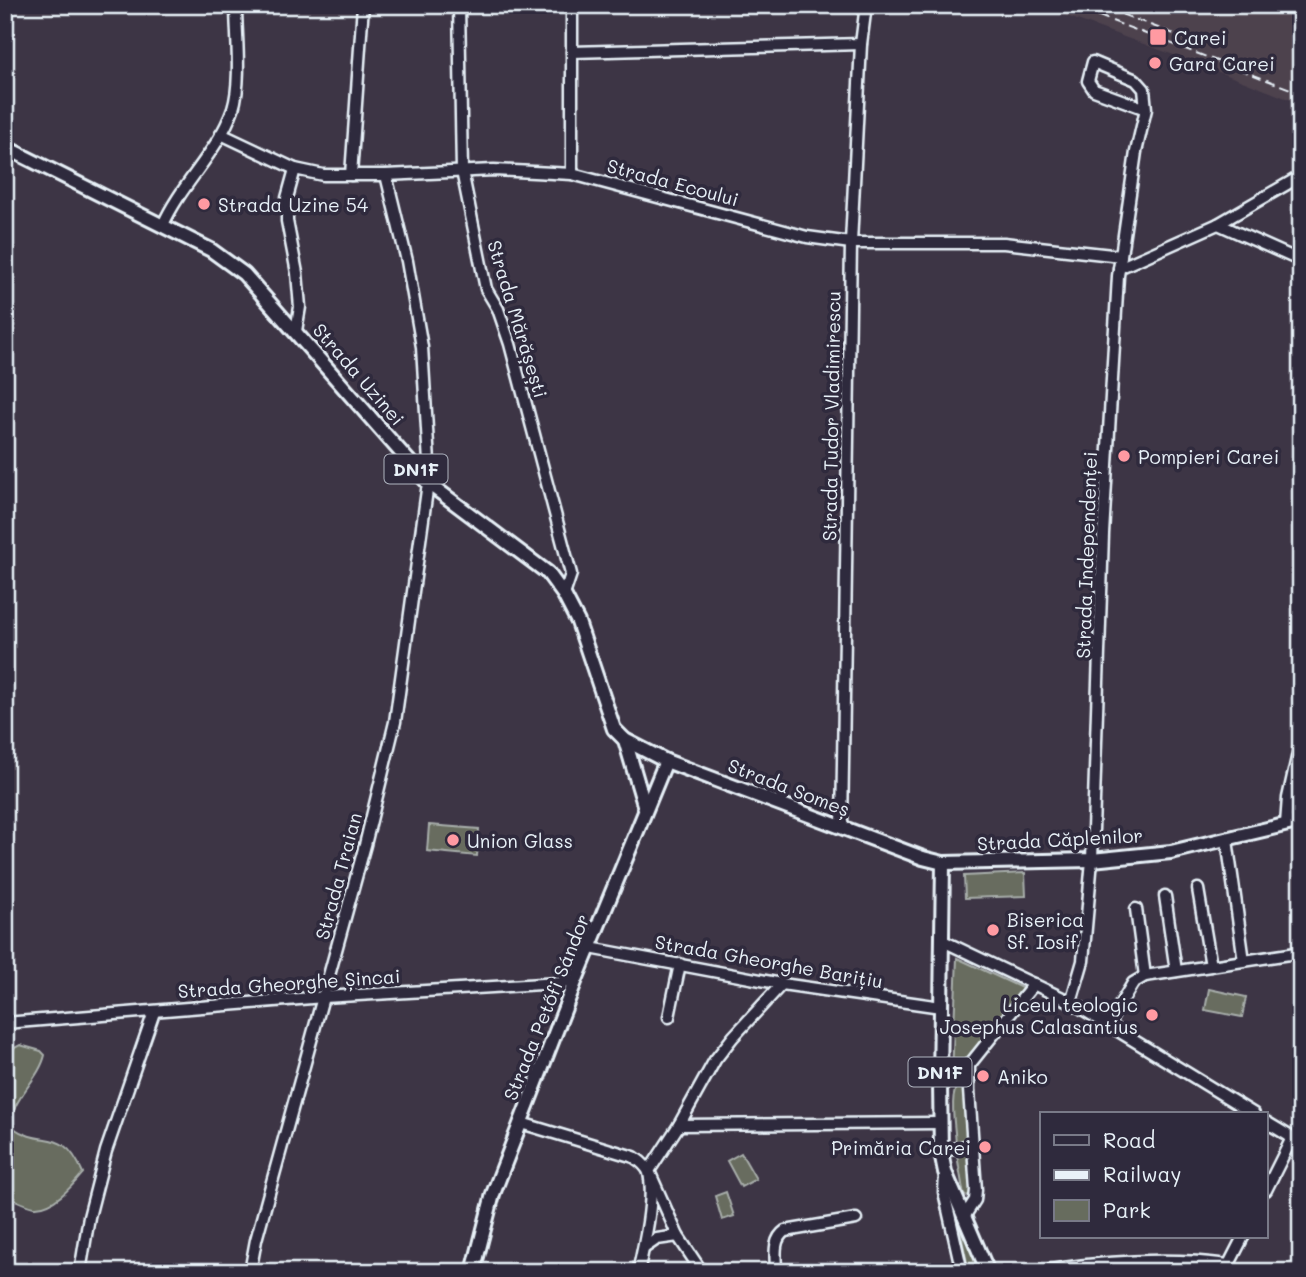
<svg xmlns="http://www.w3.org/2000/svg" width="1306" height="1277" viewBox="0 0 1306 1277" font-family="Mali,sans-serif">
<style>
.built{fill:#4e424e}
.green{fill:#676c5e;stroke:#a8aeab;stroke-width:2}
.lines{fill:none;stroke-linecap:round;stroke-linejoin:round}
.minor-casing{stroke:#e8f1f8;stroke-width:15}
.major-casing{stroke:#e8f1f8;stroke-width:18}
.minor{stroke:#2f2a3d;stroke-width:10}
.major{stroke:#2f2a3d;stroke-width:12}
.rail{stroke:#e8f1f8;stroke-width:2;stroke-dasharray:10 5;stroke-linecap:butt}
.poi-dot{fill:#ff9aa2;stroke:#2f2a3d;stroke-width:2.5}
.labels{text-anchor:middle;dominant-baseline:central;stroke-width:7;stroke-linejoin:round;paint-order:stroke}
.shield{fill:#2f2a3d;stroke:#b0b5c0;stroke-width:2}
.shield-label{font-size:18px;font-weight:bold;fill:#e8f1f8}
.poi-label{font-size:19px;fill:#e8f1f8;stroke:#2f2a3d;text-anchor:start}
.street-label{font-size:19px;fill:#e8f1f8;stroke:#2f2a3d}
</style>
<rect width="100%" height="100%" fill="#3d3545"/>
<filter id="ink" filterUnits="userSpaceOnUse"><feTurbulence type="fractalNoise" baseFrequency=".0143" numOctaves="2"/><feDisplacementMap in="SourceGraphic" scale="14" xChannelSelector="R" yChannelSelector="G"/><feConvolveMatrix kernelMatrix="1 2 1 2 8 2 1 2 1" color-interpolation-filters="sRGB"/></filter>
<g filter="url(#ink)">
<path class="built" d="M1036,5H1301V104L1196,63Z"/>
<g class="green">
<path d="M429,825L479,829L477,856L427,851Z"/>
<path d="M1025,873L1026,896L965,898L964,876Z"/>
<path d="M957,958L1024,989L966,1063L952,1075Z"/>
<path d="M1209,989L1246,997L1242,1017L1205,1010Z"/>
<path d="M20,1045L41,1051L45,1055C39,1081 8,1101 12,1127C44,1150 62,1124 83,1173C72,1186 53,1209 34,1207C25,1205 16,1200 8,1197L5,1151L8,1150L5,1147V1053Z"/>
<path d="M968,1072L964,1088L967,1143L956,1144C955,1122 945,1086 968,1072Z"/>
<path d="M741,1153L756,1179L741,1187L727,1161Z"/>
<path d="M967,1153L975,1194L964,1196L957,1155Z"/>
<path d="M726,1192L734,1216L722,1220L715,1196Z"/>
<path d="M954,1201L980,1272H969Z"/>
</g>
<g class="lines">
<defs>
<g id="minor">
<path d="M459,5L462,171L486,289L498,309L510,344L571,574L564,595"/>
<path d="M572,5V174"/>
<path d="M572,52L861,44"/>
<path d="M221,134L295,169L323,175H386L494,170L572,174L807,237L851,243H1004L1121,256"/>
<path d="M295,169L287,198V221L297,273L300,307L296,331"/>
<path d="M351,175L363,5"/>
<path d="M1218,224L1301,261"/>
<path d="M163,225C181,184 218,152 233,109C242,80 236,36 236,5"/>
<path d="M1119,268L1218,224L1301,176"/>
<path d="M1286,824L1288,798L1301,740"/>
<path d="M842,828L851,243L861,44L866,5"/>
<path d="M1227,840L1244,961"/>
<path d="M1198,889L1211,966"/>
<path d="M1165,896L1176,971"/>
<path d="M1136,909L1145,976"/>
<path d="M943,941L1071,1002L1254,1114"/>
<path d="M590,948L782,984L941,1007"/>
<path d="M1071,1002L1083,961L1092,860L1103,534L1118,276L1136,152L1146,109L1144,89L1136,80L1093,62L1088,81L1094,90L1146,109"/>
<path d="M669,1017L680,964"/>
<path d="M5,1023L324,997L575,982"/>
<path d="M1109,1023L1133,983L1145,976L1296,953"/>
<path d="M940,1084L962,1074L1034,984"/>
<path d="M1266,1122L1301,1143"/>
<path d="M521,1123L634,1157C640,1161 647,1166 649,1173C655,1199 644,1246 638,1272"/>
<path d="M679,1125L940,1123"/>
<path d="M941,1152L973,1144"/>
<path d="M945,1176L944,1192L962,1272"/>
<path d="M1266,1190L1292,1138"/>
<path d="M964,1217L975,1200L976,1190L969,1090V1065"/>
<path d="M644,1248L657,1239L678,1236"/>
<path d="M80,1272L89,1217L106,1151L154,1012"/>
<path d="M250,1272L256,1240L365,845L395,722L428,483L429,462L422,347L407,261L386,175"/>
<path d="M702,1272L678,1236L649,1171L679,1125L715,1060L733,1037L782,984"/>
<path d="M776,1272C776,1257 772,1240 785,1231L856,1219"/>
<path d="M1039,1272C1095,1261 1172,1257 1228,1265"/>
<path d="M1225,1272L1243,1237"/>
</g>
<g id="major">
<path d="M5,147L211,250L244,274L428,483L548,573L564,595L578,622L614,729L625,740L666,761L923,858L943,863L1092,860L1171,852L1301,821"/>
<path d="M625,740L645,808"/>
<path d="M943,863L940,1084L941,1152L945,1172L988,1272"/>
<path d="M473,1272L493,1194L575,982L666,761"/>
</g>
</defs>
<use href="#minor" class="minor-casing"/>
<use href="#major" class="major-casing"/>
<use href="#minor" class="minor"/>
<use href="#major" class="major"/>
<g class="rail">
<path d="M1070,5L1301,93"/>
<path d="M1108,9L1203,45"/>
</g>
</g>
</g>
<g class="poi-dot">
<rect x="1149" y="28" width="18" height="18" rx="3.5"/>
<circle cx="1155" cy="63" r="7"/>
<circle cx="204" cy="204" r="7"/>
<circle cx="1124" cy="456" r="7"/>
<circle cx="453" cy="840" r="7"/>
<circle cx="993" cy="930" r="7"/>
<circle cx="1152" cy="1015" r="7"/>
<circle cx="983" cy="1076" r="7"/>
<circle cx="985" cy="1147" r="7"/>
</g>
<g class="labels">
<g class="shield">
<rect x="384.5" y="454.5" width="63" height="29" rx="5"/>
<rect x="908.5" y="1057.5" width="63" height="29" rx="5"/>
</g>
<g class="shield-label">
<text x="416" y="469">DN1F</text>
<text x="940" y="1072">DN1F</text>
</g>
<g class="poi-label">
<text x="1174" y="37">Carei</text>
<text x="1169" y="63">Gara Carei</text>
<text x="218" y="204">Strada Uzine 54</text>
<text x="1138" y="456">Pompieri Carei</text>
<text x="467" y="840">Union Glass</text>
<text x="1007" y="919">Biserica<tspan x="1007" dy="22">Sf. Iosif</tspan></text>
<text x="1138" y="1004" text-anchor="end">Liceul teologic<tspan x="1138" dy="22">Josephus Calasantius</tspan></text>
<text x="997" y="1076">Aniko</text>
<text x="971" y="1147" text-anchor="end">Primăria Carei</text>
</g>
<g class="street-label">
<text transform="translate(673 182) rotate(15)">Strada Ecoului</text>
<text transform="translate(518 319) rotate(73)">Strada Mărășești</text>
<text transform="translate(359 374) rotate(49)">Strada Uzinei</text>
<text transform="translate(831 416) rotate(-89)">Strada Tudor Vladimirescu</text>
<text transform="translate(1086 555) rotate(-88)">Strada Independenței</text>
<text transform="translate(789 787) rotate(21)">Strada Someș</text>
<text transform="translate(1060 839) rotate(-3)">Strada Căplenilor</text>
<text transform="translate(338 876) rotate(-75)">Strada Traian</text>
<text transform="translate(769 961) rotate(10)">Strada Gheorghe Barițiu</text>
<text transform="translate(289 983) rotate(-4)">Strada Gheorghe Șincai</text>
<text transform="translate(546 1007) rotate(-68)">Strada Petőfi Sándor</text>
</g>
</g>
<rect width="1306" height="1277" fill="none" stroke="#2f2a3d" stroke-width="28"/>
<rect x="14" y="14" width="1278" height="1249" fill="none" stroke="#e8f1f8" stroke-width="2.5" filter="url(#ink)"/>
<rect x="1040" y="1112" width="228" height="126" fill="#2f2a3d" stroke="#797a88" stroke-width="2"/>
<rect x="1054" y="1135" width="35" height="10" fill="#2f2a3d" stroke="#797a88" stroke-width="2"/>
<text x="1103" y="1148" font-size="21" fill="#e8f1f8">Road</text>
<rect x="1054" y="1170" width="35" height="10" fill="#e8f1f8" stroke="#797a88" stroke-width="2"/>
<text x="1103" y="1182" font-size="21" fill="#e8f1f8">Railway</text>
<rect x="1054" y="1200" width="35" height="21" fill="#676c5e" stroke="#797a88" stroke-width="2"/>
<text x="1103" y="1218" font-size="21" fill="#e8f1f8">Park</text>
</svg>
